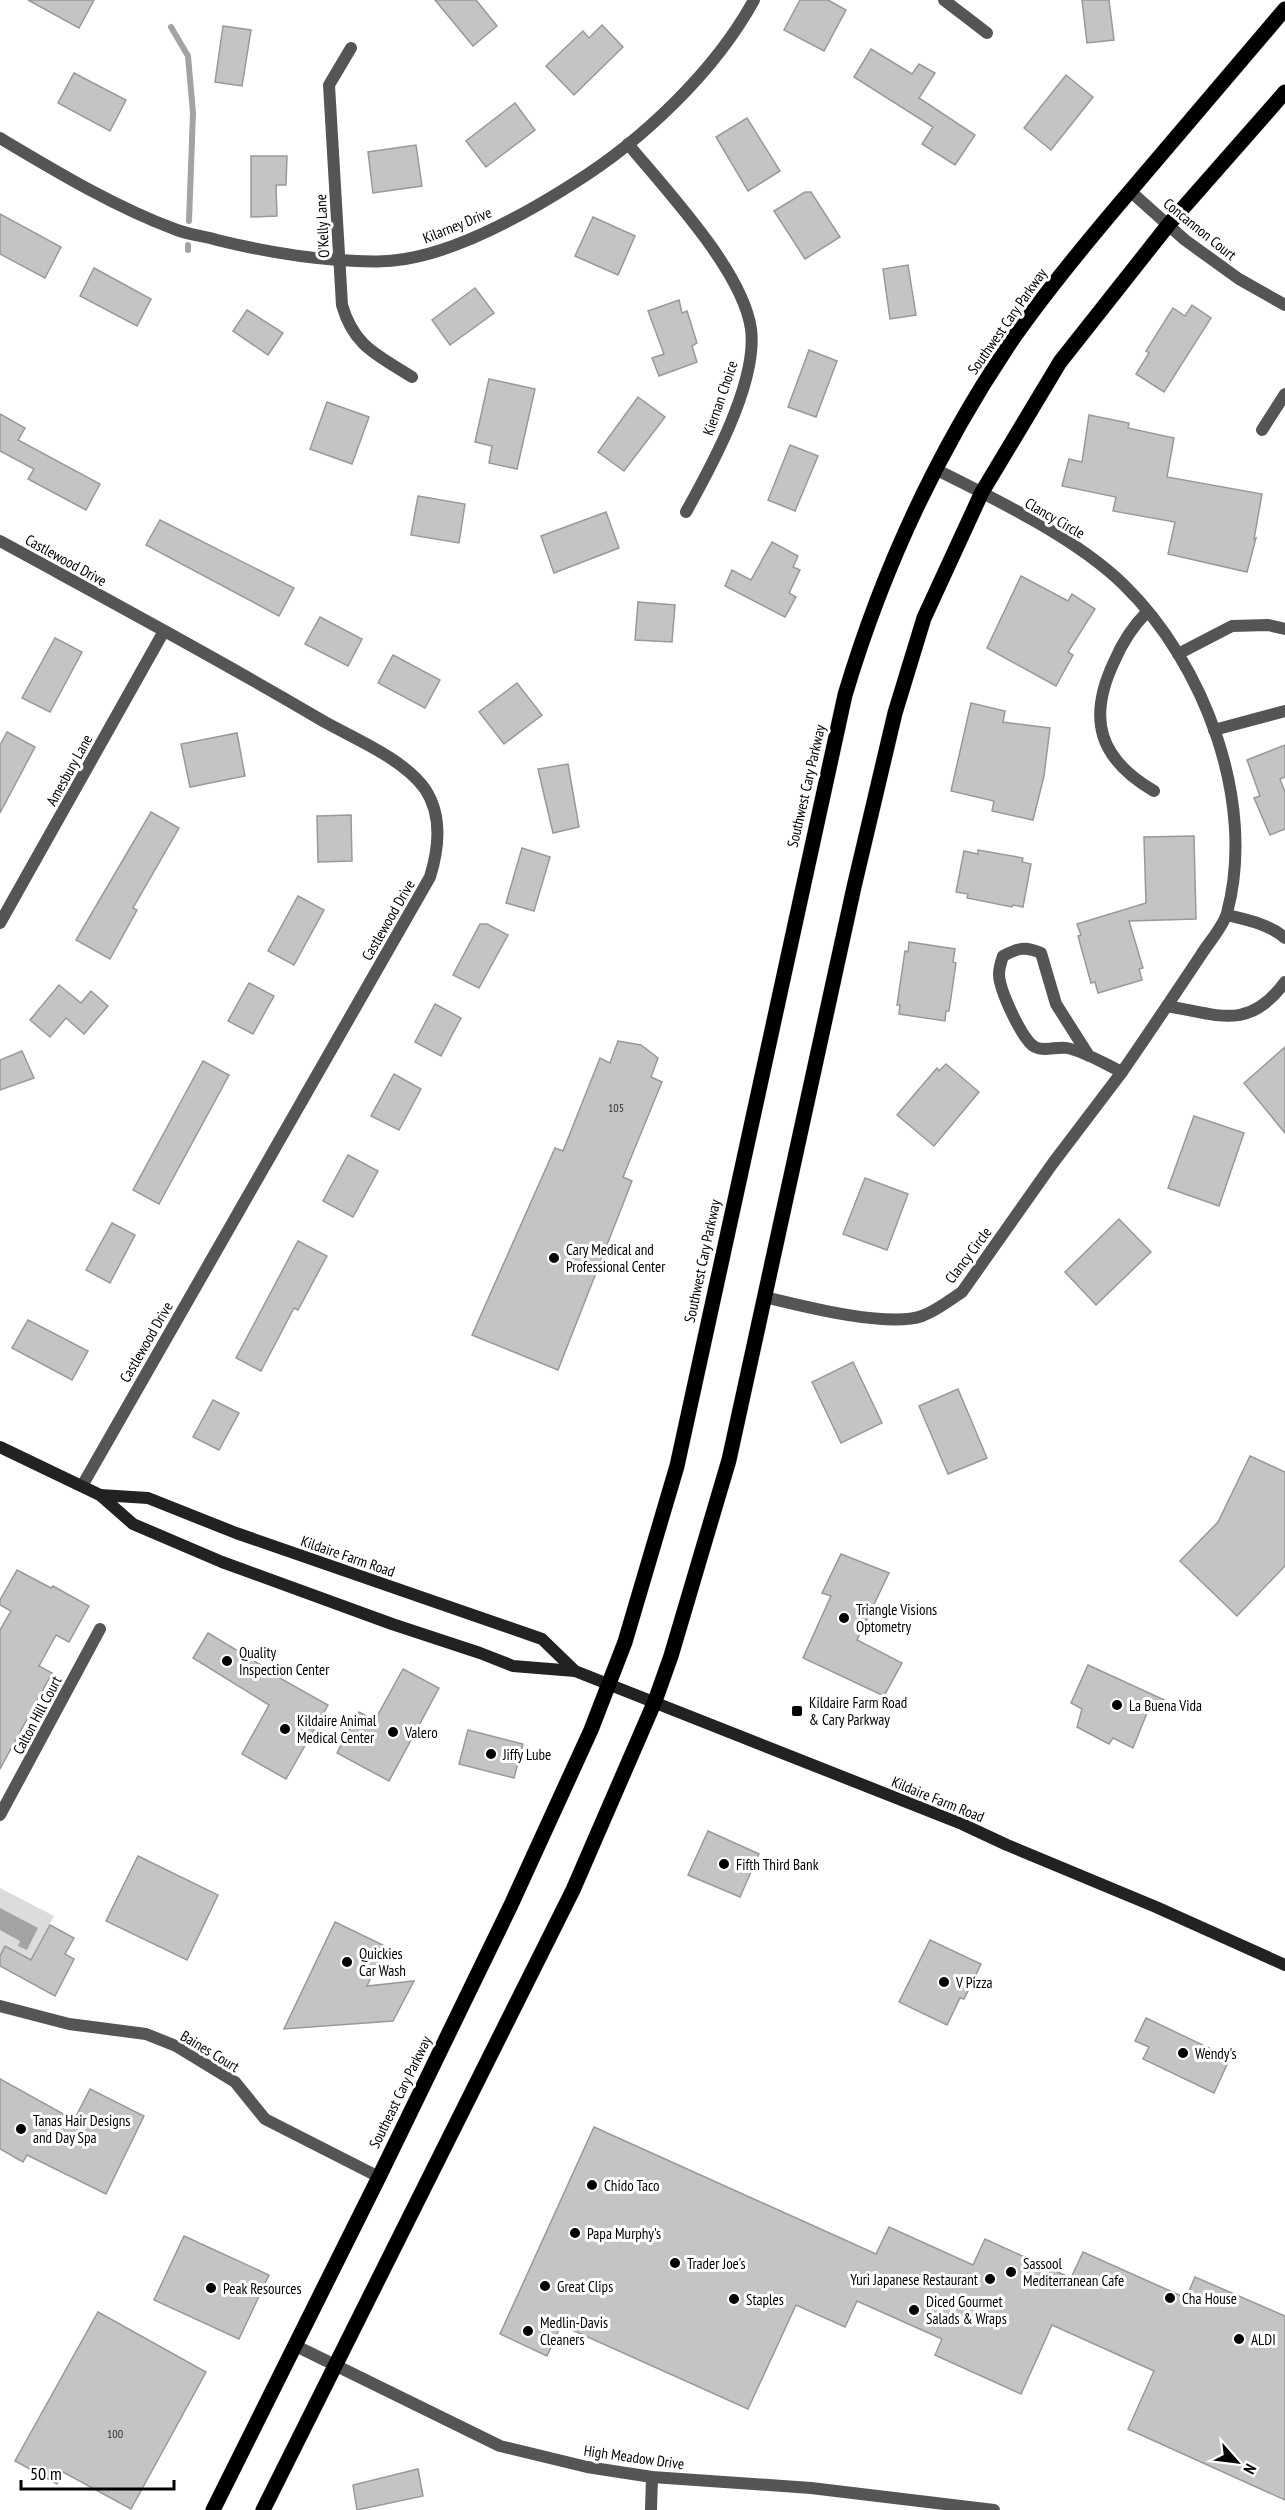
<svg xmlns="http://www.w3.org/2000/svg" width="1285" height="2510" viewBox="0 0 1285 2510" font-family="'PT Sans Narrow',sans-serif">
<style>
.green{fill:#dcdcdc}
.water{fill:#a3a3a3}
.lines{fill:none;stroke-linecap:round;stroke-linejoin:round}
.stream{stroke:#a3a3a3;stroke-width:6}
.building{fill:#c4c4c4;stroke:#999;stroke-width:1.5}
.primary-casing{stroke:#dbdbdb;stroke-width:16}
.minor{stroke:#555;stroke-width:12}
.secondary{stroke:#222;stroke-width:12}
.primary{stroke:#000;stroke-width:15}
.poi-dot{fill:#000;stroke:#fff;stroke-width:2}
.labels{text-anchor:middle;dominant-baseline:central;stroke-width:6;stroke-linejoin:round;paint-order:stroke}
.number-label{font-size:12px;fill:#313131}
.street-label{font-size:15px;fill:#000;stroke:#fff}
.poi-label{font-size:15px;fill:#000;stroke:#fff;text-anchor:start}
</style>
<rect width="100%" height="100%" fill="#fff"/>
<path class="green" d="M0,1888L54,1916L31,1960L6,1946L0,1954Z"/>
<path class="water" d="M0,1908L38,1928L27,1950L18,1946L20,1941L0,1930Z"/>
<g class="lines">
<g class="stream">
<path d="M171,27L188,56L193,113L189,221"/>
<path d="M188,250V245"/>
</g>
</g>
<g class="building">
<path d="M28,0H94L79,28Z"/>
<path d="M435,0H476L497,26L473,46Z"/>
<path d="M800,0H828L846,10L824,51L784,30Z"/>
<path d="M1082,0H1109L1114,40L1087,43Z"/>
<path d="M602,25L623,47L574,95L546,66L583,31L589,38Z"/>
<path d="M223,26L251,30L242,86L215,82Z"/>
<path d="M871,49L912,74L919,64L935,73L919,98L975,135L955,165L922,144L933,127L854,77Z"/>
<path d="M74,73L126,100L110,131L58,103Z"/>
<path d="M1066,75L1093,97L1051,150L1024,128Z"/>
<path d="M515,103L535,130L486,167L466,141Z"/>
<path d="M747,118L780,171L748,191L716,137Z"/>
<path d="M416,145L422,186L373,193L368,152Z"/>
<path d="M251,156H287L286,185H276L277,216L251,217Z"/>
<path d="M805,192H811L840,237L805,259L774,211Z"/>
<path d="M0,214L61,247L45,278L0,254Z"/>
<path d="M593,217L635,236L618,275L575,256Z"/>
<path d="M908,265L916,315L890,319L883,269Z"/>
<path d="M94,268L151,299L137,326L80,296Z"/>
<path d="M475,288L494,313L450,345L432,320Z"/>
<path d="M679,300L682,313L687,311L697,343L692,346L697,362L659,376L652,358L664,354L648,311Z"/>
<path d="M1192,305L1211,318L1164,392L1136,374L1149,353L1146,351L1173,308L1185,316Z"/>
<path d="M247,310L283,333L268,355L233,331Z"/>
<path d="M809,350L837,361L816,417L788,407Z"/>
<path d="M489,379L535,389L517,469L489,463L492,446L475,442Z"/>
<path d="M638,397L665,417L624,471L598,452Z"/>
<path d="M327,402L369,417L352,464L310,449Z"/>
<path d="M0,414L25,428L18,440L100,484L86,510L28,479L34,469L0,451Z"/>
<path d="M1089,415L1129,423L1128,428L1174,438L1167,477L1262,494L1254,539L1256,538L1247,572L1168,554L1175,522L1113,511L1116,497L1062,486L1069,459L1082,462Z"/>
<path d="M790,445L818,456L795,511L768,500Z"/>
<path d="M418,496L465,504L459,543L411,535Z"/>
<path d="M606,512L619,548L554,573L541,536Z"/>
<path d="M160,520L294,588L279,616L146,545Z"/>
<path d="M772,542L798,556L793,567L800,570L789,593L796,597L785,617L725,586L732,570L751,580Z"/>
<path d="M1021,576L1068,601L1072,594L1095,609L1068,652L1073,655L1056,686L987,648Z"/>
<path d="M638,602L675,605L672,642L635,640Z"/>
<path d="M320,617L362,639L348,666L305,644Z"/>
<path d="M55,638L82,652L50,712L22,698Z"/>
<path d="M393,655L440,680L425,708L378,683Z"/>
<path d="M517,683L542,715L504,744L479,712Z"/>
<path d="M971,703L1005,711L1003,722L1050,728L1044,776L1033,820L992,811L994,801L951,791Z"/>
<path d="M7,732L35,747L0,813V745Z"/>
<path d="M237,733L245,776L190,787L181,744Z"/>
<path d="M1285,745V777L1280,779L1285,792V829L1270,835L1254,798L1260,796L1247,760Z"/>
<path d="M568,764L579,827L553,833L538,769Z"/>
<path d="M151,812L179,828L133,908L137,910L110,959L76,940Z"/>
<path d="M351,815L352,861L318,862L317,816Z"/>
<path d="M1194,836L1196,919L1129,921L1143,968L1139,969L1142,980L1098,993L1095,982L1091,983L1078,936L1081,935L1077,924L1146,903L1144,837Z"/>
<path d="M522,848L550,857L534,911L506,903Z"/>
<path d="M978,850L1023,858L1022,862L1031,864L1023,907L1013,905L1012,907L967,898L968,894L956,892L964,851L978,854Z"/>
<path d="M298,896L324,910L294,965L268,951Z"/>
<path d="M480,924H487L508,935L479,988L453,975Z"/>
<path d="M909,942L955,949L953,962L956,963L949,1011H946L945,1021L899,1014L900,1005H897L905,951L908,952Z"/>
<path d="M249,983L274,996L253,1034L228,1021Z"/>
<path d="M59,985L81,1003L91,991L108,1006L84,1034L66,1018L50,1037L30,1020Z"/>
<path d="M435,1004L461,1018L441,1056L415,1042Z"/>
<path d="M618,1041L641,1045L658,1058L651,1077L662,1082L623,1177L632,1181L558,1370L472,1335L555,1148L563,1151L600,1058L610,1063Z"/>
<path d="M1285,1047V1133L1244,1083Z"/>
<path d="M22,1051L34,1078L0,1090V1060Z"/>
<path d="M203,1061L229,1075L159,1204L133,1190Z"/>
<path d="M946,1064L979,1092L934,1146L897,1115L937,1068L939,1071Z"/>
<path d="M394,1074L421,1089L399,1130L371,1116Z"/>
<path d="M1194,1116L1244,1133L1219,1206L1168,1188Z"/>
<path d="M348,1155L378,1171L353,1217L323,1201Z"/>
<path d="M865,1178L908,1194L887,1250L843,1234Z"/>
<path d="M1119,1219L1151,1252L1096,1305L1065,1272Z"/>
<path d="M112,1223L135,1235L110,1283L86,1270Z"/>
<path d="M298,1241L327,1256L298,1310L294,1308L261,1371L236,1358Z"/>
<path d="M28,1320L88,1351L72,1380L12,1348Z"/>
<path d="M853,1362L882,1423L841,1443L812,1382Z"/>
<path d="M958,1389L987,1458L948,1474L919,1406Z"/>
<path d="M213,1400L239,1413L219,1450L193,1437Z"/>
<path d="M1250,1456L1285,1472V1566L1237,1616L1180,1561L1218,1522Z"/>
<path d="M841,1554L889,1573L857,1640L902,1663L884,1696L803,1658L831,1596L822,1593Z"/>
<path d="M17,1570L51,1588L53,1586L89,1606L69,1642L56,1635L39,1666L52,1673L0,1769V1630L11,1611L0,1605V1600Z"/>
<path d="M208,1633L261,1665L260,1667L328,1705L286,1779L242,1754L269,1705L193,1658Z"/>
<path d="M1088,1665L1184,1709L1183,1710L1149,1708L1133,1748L1113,1738L1109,1744L1077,1727L1082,1709L1071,1703Z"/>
<path d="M403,1669L439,1688L389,1781L337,1753L359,1712L375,1720Z"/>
<path d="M468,1730L523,1744L514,1778L459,1764Z"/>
<path d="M708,1831L759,1854L740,1897L688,1875Z"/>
<path d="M138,1856L218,1895L187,1960L106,1921Z"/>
<path d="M335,1922L385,1946L367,1986L414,1981L393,2021L284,2029Z"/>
<path d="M50,1925L74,1938L65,1954L74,1959L55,1996L0,1966V1956L5,1946L31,1960Z"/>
<path d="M930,1940L981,1964L964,1999L960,1998L947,2025L899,2002Z"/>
<path d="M1146,2018L1230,2058L1214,2093L1143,2059L1149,2047L1135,2041Z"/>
<path d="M0,2079L74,2120L90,2089L144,2116L106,2194L27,2155L23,2162L0,2149Z"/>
<path d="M594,2127L876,2254L889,2227L973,2265L985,2239L1071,2278L1083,2252L1186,2298L1195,2277L1285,2316V2500L1128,2429L1154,2371L1052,2325L1021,2394L935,2355L942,2339L857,2301L845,2327L796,2305L748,2409L561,2325L547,2356L500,2334Z"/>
<path d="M184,2236L269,2275L239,2339L154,2300Z"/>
<path d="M98,2312L206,2372L131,2509L63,2472L57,2484L15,2461Z"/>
<path d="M418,2469L423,2496L357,2510L353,2485Z"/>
</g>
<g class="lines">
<defs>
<g id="primary">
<path d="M213,2510L379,2177L511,1905L591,1730L625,1642L677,1466L845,695C882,571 936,454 1008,346C1042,296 1081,249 1120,203C1175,138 1230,73 1285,9"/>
<path d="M263,2510L573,1890L655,1701L671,1656L729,1460L854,887L895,713L924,618L982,492L1060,362L1169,224L1285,92"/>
</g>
</defs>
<use href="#primary" class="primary-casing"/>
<g class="minor">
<path d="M944,0L987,33"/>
<path d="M351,48L329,85L342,305C354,347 378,355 412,377"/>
<path d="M0,138C57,172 115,207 177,230C190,235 204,236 217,240C258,250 295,257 338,260C361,261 382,263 405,259C461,250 527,213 574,183C643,140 715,71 754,0"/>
<path d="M628,144C666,190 743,271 751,329C758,382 711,467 686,512"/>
<path d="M1130,191L1185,240L1239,279L1285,305"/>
<path d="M1262,430L1285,394"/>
<path d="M935,469C995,499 1076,538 1124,585C1204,663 1257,802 1227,913C1223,927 1209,942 1201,955C1175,994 1149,1033 1122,1072C1105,1064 1086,1052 1067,1048C1057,1046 1045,1052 1035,1047C1022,1040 999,989 999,974C999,968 1001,962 1003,956C1018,948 1025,946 1041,953L1056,1004L1089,1056"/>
<path d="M0,541C108,600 217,658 323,721C355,739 404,759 425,789C443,816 439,848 430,877L82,1486"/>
<path d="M1147,612C1132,627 1122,643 1114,662C1087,719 1099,759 1154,791"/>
<path d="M1178,654L1232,626L1268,625L1285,629"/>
<path d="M1214,730L1285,711"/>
<path d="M1227,915C1247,920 1269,924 1285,938"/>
<path d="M0,923L164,631"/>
<path d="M1167,1006C1219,1015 1249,1031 1285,982"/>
<path d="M765,1297C802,1306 888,1328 922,1316C936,1311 950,1300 962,1292L1053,1163L1122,1072"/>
<path d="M0,1815L100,1629"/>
<path d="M0,2006L69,2024L146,2034L176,2046L235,2082L265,2119L379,2177"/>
<path d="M294,2345L500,2446L587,2467L652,2477L811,2488L994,2510"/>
<path d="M651,2510L652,2477"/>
</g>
<g class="secondary">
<path d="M0,1447L100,1495L133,1524L222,1562L392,1624L480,1653L513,1666L575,1671L962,1824L1007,1845L1156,1907L1285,1965"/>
<path d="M100,1495L148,1498L236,1533L542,1639L575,1671"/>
</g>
<use href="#primary" class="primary"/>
</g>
<g class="poi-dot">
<circle cx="554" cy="1258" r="6"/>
<circle cx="844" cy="1618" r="6"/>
<circle cx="227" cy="1661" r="6"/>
<circle cx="1117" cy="1705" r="6"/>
<rect x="791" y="1705" width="12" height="12" rx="3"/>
<circle cx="285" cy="1729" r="6"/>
<circle cx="393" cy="1732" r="6"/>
<circle cx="491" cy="1754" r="6"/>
<circle cx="724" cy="1864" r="6"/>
<circle cx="347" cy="1962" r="6"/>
<circle cx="944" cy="1982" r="6"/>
<circle cx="1183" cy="2053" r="6"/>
<circle cx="21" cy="2129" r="6"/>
<circle cx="592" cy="2185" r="6"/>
<circle cx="575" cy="2233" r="6"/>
<circle cx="675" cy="2263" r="6"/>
<circle cx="1011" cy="2272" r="6"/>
<circle cx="990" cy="2279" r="6"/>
<circle cx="545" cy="2286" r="6"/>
<circle cx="211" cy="2288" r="6"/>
<circle cx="1170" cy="2298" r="6"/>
<circle cx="734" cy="2299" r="6"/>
<circle cx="914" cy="2310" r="6"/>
<circle cx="528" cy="2331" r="6"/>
<circle cx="1239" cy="2339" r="6"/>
</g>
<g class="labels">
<g class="number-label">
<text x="616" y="1107">105</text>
<text x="115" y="2433">100</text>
</g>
<g class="street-label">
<text transform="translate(457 225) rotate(-22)">Kilarney Drive</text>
<text transform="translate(322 226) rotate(-93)">O'Kelly Lane</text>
<text transform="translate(1200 229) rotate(39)">Concannon Court</text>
<text transform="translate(1007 321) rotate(-55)">Southwest Cary Parkway</text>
<text transform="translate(720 398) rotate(-71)">Kiernan Choice</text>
<text transform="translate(1055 518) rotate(30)">Clancy Circle</text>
<text transform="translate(66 560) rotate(29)">Castlewood Drive</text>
<text transform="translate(69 770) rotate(-61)">Amesbury Lane</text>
<text transform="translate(806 786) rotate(-77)">Southwest Cary Parkway</text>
<text transform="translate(388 920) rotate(-60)">Castlewood Drive</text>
<text transform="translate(968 1255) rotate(-53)">Clancy Circle</text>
<text transform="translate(702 1261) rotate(-78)">Southwest Cary Parkway</text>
<text transform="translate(146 1342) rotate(-60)">Castlewood Drive</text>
<text transform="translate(348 1556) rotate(19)">Kildaire Farm Road</text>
<text transform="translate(37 1715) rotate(-62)">Calton Hill Court</text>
<text transform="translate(938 1799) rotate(22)">Kildaire Farm Road</text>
<text transform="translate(210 2051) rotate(31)">Baines Court</text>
<text transform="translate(400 2092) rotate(-64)">Southeast Cary Parkway</text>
<text transform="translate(634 2457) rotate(8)">High Meadow Drive</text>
</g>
<g class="poi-label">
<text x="566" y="1249">Cary Medical and<tspan x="566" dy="17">Professional Center</tspan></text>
<text x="856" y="1609">Triangle Visions<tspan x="856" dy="17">Optometry</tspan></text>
<text x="239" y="1652">Quality<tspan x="239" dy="17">Inspection Center</tspan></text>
<text x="809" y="1702">Kildaire Farm Road<tspan x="809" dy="17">&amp; Cary Parkway</tspan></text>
<text x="1129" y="1705">La Buena Vida</text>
<text x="297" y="1720">Kildaire Animal<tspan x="297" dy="17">Medical Center</tspan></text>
<text x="405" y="1732">Valero</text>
<text x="503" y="1754">Jiffy Lube</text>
<text x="736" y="1864">Fifth Third Bank</text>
<text x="359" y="1953">Quickies<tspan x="359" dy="17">Car Wash</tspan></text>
<text x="956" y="1982">V Pizza</text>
<text x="1195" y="2053">Wendy's</text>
<text x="33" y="2120">Tanas Hair Designs<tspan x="33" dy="17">and Day Spa</tspan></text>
<text x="604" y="2185">Chido Taco</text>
<text x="587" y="2233">Papa Murphy's</text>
<text x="687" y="2263">Trader Joe's</text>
<text x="1023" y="2263">Sassool<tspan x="1023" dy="17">Mediterranean Cafe</tspan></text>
<text x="978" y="2279" text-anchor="end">Yuri Japanese Restaurant</text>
<text x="557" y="2286">Great Clips</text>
<text x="223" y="2288">Peak Resources</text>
<text x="1182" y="2298">Cha House</text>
<text x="746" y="2299">Staples</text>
<text x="926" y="2301">Diced Gourmet<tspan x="926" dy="17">Salads &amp; Wraps</tspan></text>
<text x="540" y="2322">Medlin-Davis<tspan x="540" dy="17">Cleaners</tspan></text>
<text x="1251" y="2339">ALDI</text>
</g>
</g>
<g transform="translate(1237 2462) rotate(118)" stroke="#ffffff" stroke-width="4.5" paint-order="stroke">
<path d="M0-4.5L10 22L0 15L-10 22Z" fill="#000000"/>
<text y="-9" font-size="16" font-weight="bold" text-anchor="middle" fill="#000000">N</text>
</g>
<path d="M21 2480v9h153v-9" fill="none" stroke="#000000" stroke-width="3"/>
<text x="30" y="2480" font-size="18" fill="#000000" stroke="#ffffff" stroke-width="4.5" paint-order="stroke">50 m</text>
</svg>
